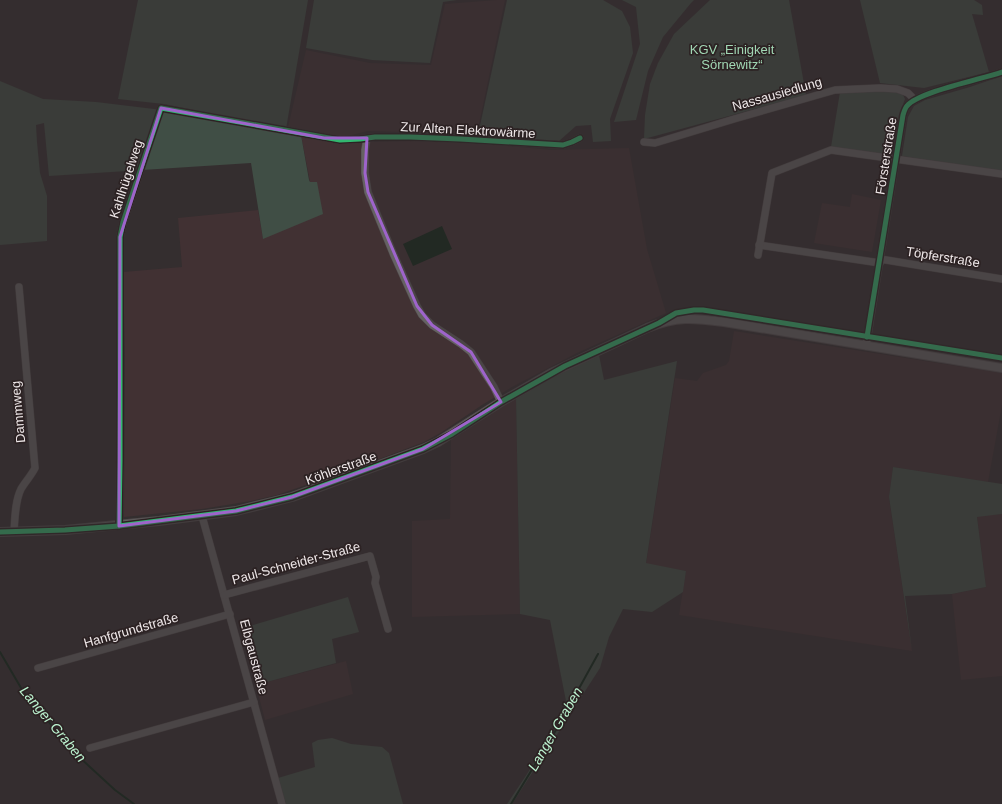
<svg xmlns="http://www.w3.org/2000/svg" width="1002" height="804" viewBox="0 0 1002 804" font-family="Arial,sans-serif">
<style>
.built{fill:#413133}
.green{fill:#404e45}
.water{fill:#0c2416}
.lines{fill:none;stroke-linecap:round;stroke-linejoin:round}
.stream{stroke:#0c2416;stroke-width:2}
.minor-casing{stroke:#524d4e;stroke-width:8}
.tertiary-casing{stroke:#524d4e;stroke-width:10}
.minor{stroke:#656262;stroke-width:7}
.tertiary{stroke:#656262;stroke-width:8}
.cycleway-casing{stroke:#2c2223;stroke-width:8}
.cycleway{stroke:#33b770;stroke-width:5}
.marked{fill:none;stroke:#9e64cb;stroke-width:3;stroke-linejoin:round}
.labels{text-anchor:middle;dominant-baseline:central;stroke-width:3.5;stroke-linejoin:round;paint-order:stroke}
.park-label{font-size:13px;fill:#a1d7b4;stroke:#2c2223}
.street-label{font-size:13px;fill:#eee7e8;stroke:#2c2223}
.water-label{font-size:14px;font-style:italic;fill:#bcf3d0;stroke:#2c2223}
</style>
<rect width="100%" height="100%" fill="#342e2f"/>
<g class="built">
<path d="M497,0H505L477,134L368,131L344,137L324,135L288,127L306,50L370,63L431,65L445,4Z"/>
<path d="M301,135L361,142L418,141L475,143L552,150L629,148L647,249L666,313L577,353L512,387L482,405L442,432L424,442L361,466L277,495L251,501L202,509L124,517L125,354L123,272L182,267L178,218L258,210L263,238L310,182Z"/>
<path d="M852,194L881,200L872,252L814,243L822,203L850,207Z"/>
<path d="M734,331L1002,373V405L988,482L893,467L889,498L912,651L679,615L686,571L646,564L675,378L697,381L703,373L726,365L729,361Z"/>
<path d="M516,398L520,614L412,617V521L450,519L451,439Z"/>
<path d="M1002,514V676L961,680L952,594L986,587L977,516Z"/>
<path d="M346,661L353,694L265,720L256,685Z"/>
</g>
<g class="green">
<path d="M138,0H308L286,129L164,104L118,99Z"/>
<path d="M314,0H457L443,2L430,63L372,60L306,48Z"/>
<path d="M507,0H603L622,11L630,27L633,53L610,119L611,141L593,142L591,125L576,126L559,141L478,135Z"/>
<path d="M622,0H694L691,3L663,37L648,71L636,120L614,122L640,44L636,7Z"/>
<path d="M710,0H789L806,95L644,139L645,115L650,84L658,63L674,34Z"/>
<path d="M860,0H974L982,5L983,15L972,14L989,72L924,88L880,83Z"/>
<path d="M1002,76V172L902,156L908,117L914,106L925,100L970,87Z"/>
<path d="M0,81L43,99L96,102L154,109L301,135L309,180L310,182H317L323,214L263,239L251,163L49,176L44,123L36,125L37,142L40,173L47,196V241L0,245Z"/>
<path d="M885,90C893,91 902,90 905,99L899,115L891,153H871L831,147L840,92Z"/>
<path d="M599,355L604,380L677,361L646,563L686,571L683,592L652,612L623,609L609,637L600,668L512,804H507L527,774L554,730L566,701L550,620L520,614L516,398L577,364Z"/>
<path d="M893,467L1002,484V514L977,517L986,587L952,594L905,596L912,651L889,497Z"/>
<path d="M348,597L359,632L332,639L336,663L256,685L240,629Z"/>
<path d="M332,738L351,744L382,747L389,753L403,804H286L278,778L315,767L312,743L318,740Z"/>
</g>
<path class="water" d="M442,226L452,249L413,266L403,244Z"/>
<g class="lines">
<g class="stream">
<path d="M0,652L24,693L78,756L115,790L134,804"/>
<path d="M511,804L556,730L598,654"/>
</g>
<defs>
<g id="minor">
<path d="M367,138L365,150V173L368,192L393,253L417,306L422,315L432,325L461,344L471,352L494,387L501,402"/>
<path d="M644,142L655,143L734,119L835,90L880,88L897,89L908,93L915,100"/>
<path d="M759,245L880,263"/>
<path d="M758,255L772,173L831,150L1002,174"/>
<path d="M880,259L1002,279"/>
<path d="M866,346L903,115C904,112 905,108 907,106C918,92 982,79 1002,72"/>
<path d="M202,516L282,804"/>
<path d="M119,526L120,461V237L123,222L161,108L340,140L360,139L375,137H410L460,139L563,145L572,142L580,138"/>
<path d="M14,531C15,518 15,501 21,489C25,482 31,476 35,468L19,287"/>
<path d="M224,595L370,556L376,577L375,583L388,629"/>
<path d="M38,668L230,614"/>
<path d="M90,748L254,702"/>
</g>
<path id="tertiary" d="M0,532L65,530L159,521L236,511L292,497L423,449L438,442L501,402L551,373L647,328C677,316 693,318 724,322L1002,368"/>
</defs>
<use href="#minor" class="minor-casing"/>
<use href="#tertiary" class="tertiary-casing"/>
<use href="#minor" class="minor"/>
<use href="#tertiary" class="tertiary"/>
<defs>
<g id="cycleway">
<path d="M867,337L903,115C904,112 905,108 907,106C918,92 982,79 1002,72"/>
<path d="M119,526L120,461V237L123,222L161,108L340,140L360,139L375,137H410L460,139L563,145L572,142L580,138"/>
<path d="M0,532L65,530L119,526L236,511L292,497L423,449L452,434L501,402L565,366L659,323L676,313L694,310H703L1002,358"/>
</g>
</defs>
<use href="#cycleway" class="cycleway-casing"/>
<use href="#cycleway" class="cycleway"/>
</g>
<path d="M0 0H1002V804H0ZM161,108L324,138H367L365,173L368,192L417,306L432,325L471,352L501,402L423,449L292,497L236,511L119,526L120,237Z" fill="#342e2f" fill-opacity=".55" fill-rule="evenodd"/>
<path class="marked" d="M161,108L324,138H367L365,173L368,192L417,306L432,325L471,352L501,402L423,449L292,497L236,511L119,526L120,237Z"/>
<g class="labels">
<g class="park-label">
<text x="732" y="49">KGV „Einigkeit<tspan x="732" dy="15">Sörnewitz“</tspan></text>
</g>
<g class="street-label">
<text transform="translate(777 94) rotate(-16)">Nassausiedlung</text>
<text transform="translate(468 130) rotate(3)">Zur Alten Elektrowärme</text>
<text transform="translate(886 156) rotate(-81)">Försterstraße</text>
<text transform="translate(126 179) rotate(-72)">Kahlhügelweg</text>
<text transform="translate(943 257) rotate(9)">Töpferstraße</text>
<text transform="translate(18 412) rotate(-95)">Dammweg</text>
<text transform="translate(341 468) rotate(-20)">Köhlerstraße</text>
<text transform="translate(296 563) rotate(-15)">Paul-Schneider-Straße</text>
<text transform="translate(131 630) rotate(-16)">Hanfgrundstraße</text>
<text transform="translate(254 657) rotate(75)">Elbgaustraße</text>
</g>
<g class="water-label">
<text transform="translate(53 724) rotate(50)">Langer Graben</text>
<text transform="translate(555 729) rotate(-60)">Langer Graben</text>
</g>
</g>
</svg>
